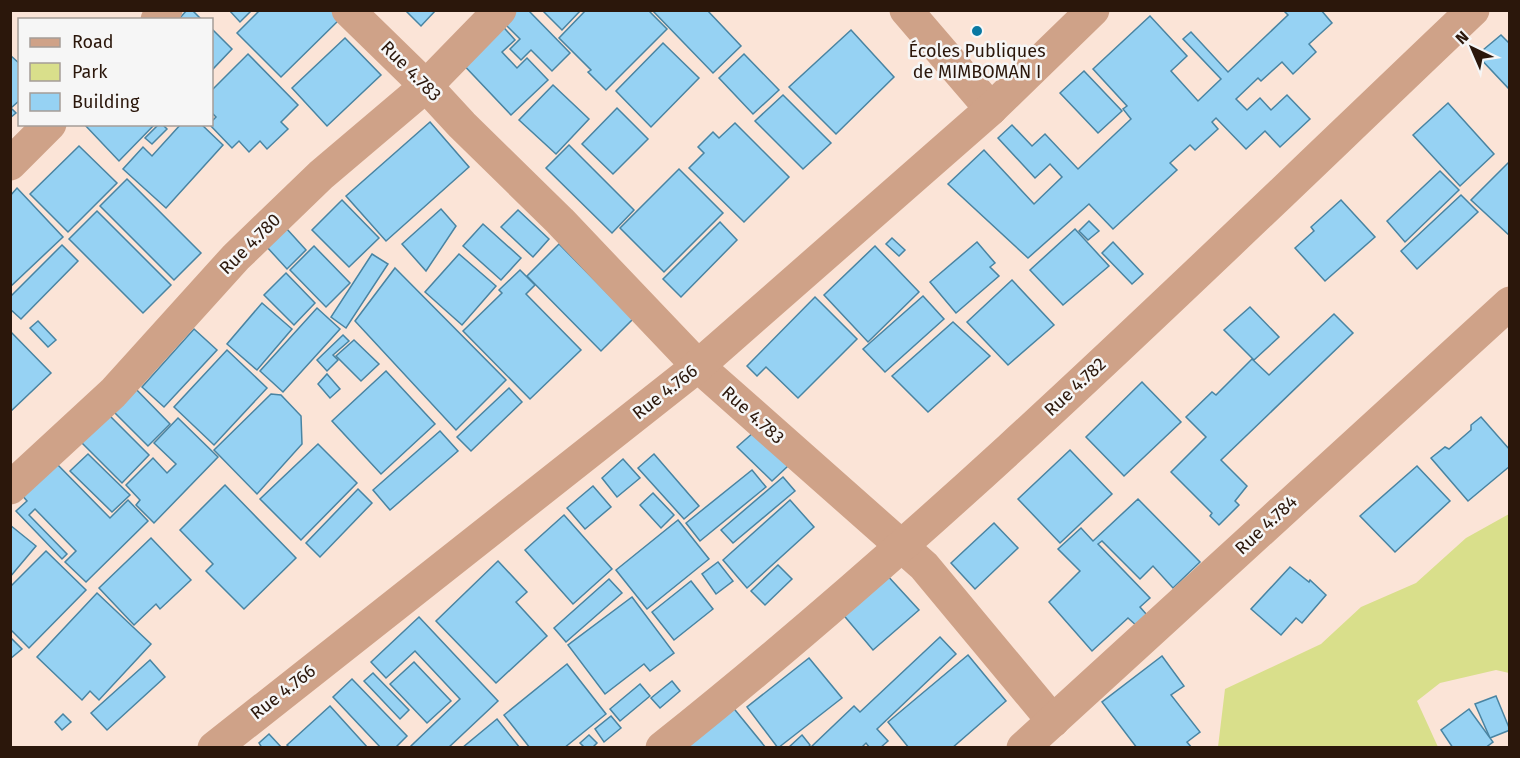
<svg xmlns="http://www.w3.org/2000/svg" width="1520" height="758" viewBox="0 0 1520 758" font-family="'Fira Sans',sans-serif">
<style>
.green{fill:#d9df8b}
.building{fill:#96d2f3;stroke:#4984a2;stroke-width:1.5}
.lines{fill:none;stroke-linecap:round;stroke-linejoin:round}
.minor{stroke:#cfa288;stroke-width:33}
.tertiary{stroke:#cfa288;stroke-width:33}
.poi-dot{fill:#0878a2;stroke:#f6f6f6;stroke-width:2}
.labels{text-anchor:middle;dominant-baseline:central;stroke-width:5;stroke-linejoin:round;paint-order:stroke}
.poi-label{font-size:18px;fill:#2b170b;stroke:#f6f6f6}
.street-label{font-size:18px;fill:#2b170b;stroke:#f6f6f6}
</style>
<rect width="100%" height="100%" fill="#fbe4d7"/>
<path class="green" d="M1509,514V673L1496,670L1440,683L1417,701L1438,747H1218L1225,689L1321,644L1361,607L1416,583L1466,538Z"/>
<g class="building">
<path d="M187,10H192L202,20H178Z"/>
<path d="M229,10H252L240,22Z"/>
<path d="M260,10H336L342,17L281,77L237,33Z"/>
<path d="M405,10H436L421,26Z"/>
<path d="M504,10H528L570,53L552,71L531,50L521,60L510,49L520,39L498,17Z"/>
<path d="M542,10H581L562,30Z"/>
<path d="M586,10H648L667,29L606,90L588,72L591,70L559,38Z"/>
<path d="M652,10H707L741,46L713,73Z"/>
<path d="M1283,10H1321L1332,23L1309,44L1316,52L1293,74L1282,62L1261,81L1258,78L1236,99L1247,110L1260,98L1271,110L1287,95L1310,119L1280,147L1265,131L1246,149L1216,118L1212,122L1218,129L1195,150L1190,145L1170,163L1177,170L1113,229L1089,204L1028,258L948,184L984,150L1034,204L1062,177L1050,164L1035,178L998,138L1012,125L1032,146L1045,134L1078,169L1131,119L1123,109L1127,106L1093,69L1150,16L1187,56L1171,71L1198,101L1221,79L1183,39L1191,32L1228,72L1288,15Z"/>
<path d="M497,20L515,40L502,52L517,68L527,58L548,80L511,115L457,58Z"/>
<path d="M212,29L232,49L212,70Z"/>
<path d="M851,30L894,77L836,134L789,87Z"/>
<path d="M1501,35L1510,44V90L1477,55Z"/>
<path d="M345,38L381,75L327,126L292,88Z"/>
<path d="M663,43L699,78L651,127L616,91Z"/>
<path d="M248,54L298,105L281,122L288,129L267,149L260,141L249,152L239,141L232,148L209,124H212V121L216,117L212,113V90Z"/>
<path d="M744,54L779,90L753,114L719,78Z"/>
<path d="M10,55L20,64V100L11,108L16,113L10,118Z"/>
<path d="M1084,71L1122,111L1098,133L1060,93Z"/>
<path d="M553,85L589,119L556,154L519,120Z"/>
<path d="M783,95L831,143L803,169L755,121Z"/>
<path d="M1448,103L1494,154L1460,186L1413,135Z"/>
<path d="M617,108L648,139L613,174L582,144Z"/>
<path d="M430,122L469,167L386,241L346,196Z"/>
<path d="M735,123L789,177L744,222L689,168L704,153L698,147L713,132L719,138Z"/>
<path d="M84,124H155L119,161Z"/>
<path d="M159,124H162L167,129L152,144L145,138Z"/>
<path d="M181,124H201L223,145L166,208L123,169L143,147L152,156Z"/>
<path d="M569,145L634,210L612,233L546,168Z"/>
<path d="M79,146L117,183L68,232L30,194Z"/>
<path d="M1510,161V236L1471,200Z"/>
<path d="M679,169L723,213L664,272L620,228Z"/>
<path d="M1440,171L1459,190L1405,242L1387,221Z"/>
<path d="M127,179L201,253L174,280L100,206Z"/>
<path d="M17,188L63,237L10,287V196Z"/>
<path d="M1461,195L1478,212L1417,269L1401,251Z"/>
<path d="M342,200L379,238L349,267L312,230Z"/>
<path d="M1341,200L1375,237L1325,281L1295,248L1314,231L1311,227Z"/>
<path d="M441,209L456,226L426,271L402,244Z"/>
<path d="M518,210L549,239L533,257L501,227Z"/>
<path d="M97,211L171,285L143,313L69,239Z"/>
<path d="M1089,221L1099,231L1088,240L1079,231Z"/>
<path d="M720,222L737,240L681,297L663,279Z"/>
<path d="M483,224L521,258L501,280L463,246Z"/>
<path d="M286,228L306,250L287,269L266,246Z"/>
<path d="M1075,229L1109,266L1063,305L1030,270Z"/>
<path d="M892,238L905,250L899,256L886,244Z"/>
<path d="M977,242L995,263L990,267L999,276L956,313L930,282Z"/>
<path d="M1113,242L1143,274L1132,284L1102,253Z"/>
<path d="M559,244L633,319L601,351L527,276Z"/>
<path d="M62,245L78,261L21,319L10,309V297Z"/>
<path d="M314,246L350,283L326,307L290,270Z"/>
<path d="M875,246L919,292L868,342L824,295Z"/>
<path d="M372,254L388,264L346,328L331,317Z"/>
<path d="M459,254L496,286L462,325L425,292Z"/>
<path d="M395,268L506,380L456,430L355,321Z"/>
<path d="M520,270L535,285L526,294L581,350L530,399L463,331L502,293L499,290Z"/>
<path d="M286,273L315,303L294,325L264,295Z"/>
<path d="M1012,280L1054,325L1008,365L967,322Z"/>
<path d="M923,296L944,319L885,372L863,349Z"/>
<path d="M815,297L857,339L798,398L766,367L757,376L747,366Z"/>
<path d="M262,303L292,329L257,370L227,344Z"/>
<path d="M1250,307L1279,337L1254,360L1224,330Z"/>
<path d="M317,308L340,329L283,392L260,371Z"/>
<path d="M1334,314L1353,333L1221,460L1247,486L1235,501L1239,505L1219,525L1210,516L1212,513L1171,472L1206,437L1186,417L1212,392L1216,395L1252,359L1269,375Z"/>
<path d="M38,321L56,340L48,347L30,328Z"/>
<path d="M953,322L990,356L928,412L892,376Z"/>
<path d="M194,329L217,350L164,407L142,387Z"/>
<path d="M10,331L51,373L10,412Z"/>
<path d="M343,335L349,341L333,355L338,360L327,371L317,360Z"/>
<path d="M354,340L379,364L361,381L336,356Z"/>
<path d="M227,350L267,388L214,445L174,407Z"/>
<path d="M386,371L435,424L381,474L332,421Z"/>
<path d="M327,374L340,389L330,398L318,384Z"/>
<path d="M1142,382L1181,422L1124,476L1086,437Z"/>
<path d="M130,383L170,424L148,446L107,405Z"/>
<path d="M509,388L522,402L471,451L457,437Z"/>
<path d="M271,394L281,395L301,416L302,444L257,494L214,450Z"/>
<path d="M103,409L149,455L122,483L76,437Z"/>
<path d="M1481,417L1510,450V466L1468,501L1431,458L1445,447L1449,449L1471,430V425Z"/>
<path d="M178,418L218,457L154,523L136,505L140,500L126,485L153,458L167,473L176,464L154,443Z"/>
<path d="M440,431L458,451L390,510L373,490Z"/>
<path d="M754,432L788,466L772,481L737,447Z"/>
<path d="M318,444L357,483L301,540L260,499Z"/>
<path d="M1070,450L1112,494L1060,543L1018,499Z"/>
<path d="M88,454L130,495L112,512L70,471Z"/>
<path d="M654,454L699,506L684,519L638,468Z"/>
<path d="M623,459L640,478L617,497L602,478Z"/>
<path d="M54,461L110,518L128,500L148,521L86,582L65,562L76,551L35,509L29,515L67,554L62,559L16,511L27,501L21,494Z"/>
<path d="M1417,466L1450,501L1395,552L1360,516Z"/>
<path d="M752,470L766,487L700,541L686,523Z"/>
<path d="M783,477L795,491L733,543L721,530Z"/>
<path d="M225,485L296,558L244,609L206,571L213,564L180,530Z"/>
<path d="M593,486L611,507L585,529L567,508Z"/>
<path d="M358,489L372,503L320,557L306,543Z"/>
<path d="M653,493L674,515L661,528L640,505Z"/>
<path d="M1138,499L1200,562L1173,588L1153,566L1140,579L1102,541L1098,544L1150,598L1140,607L1147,615L1138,627L1128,618L1092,651L1049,602L1080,571L1058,549L1081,528L1093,541Z"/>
<path d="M790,500L814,527L747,588L723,560Z"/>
<path d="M564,515L612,569L573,604L525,550Z"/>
<path d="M678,520L709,559L647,609L616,570Z"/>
<path d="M994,523L1018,548L975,589L951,563Z"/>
<path d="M10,525L36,546L10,577Z"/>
<path d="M151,538L191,580L160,609L156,604L134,625L99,588Z"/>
<path d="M46,551L86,590L29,648L10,629V587Z"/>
<path d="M498,561L527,592L516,602L547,636L496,683L436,621Z"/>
<path d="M718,562L733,581L716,594L702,574Z"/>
<path d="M778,565L792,579L765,605L751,591Z"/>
<path d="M1290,567L1309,582L1310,580L1326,595L1302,623L1296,618L1281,635L1251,609Z"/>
<path d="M885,573L919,610L873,650L841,612Z"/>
<path d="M609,579L622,593L566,642L554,628Z"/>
<path d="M691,581L713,609L674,640L652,612Z"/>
<path d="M97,593L151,644L99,700L90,691L82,700L37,657Z"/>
<path d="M632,597L674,653L650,671L644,664L605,694L568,645Z"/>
<path d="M419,617L498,701L448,748H412L411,746L460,699L415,651L386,678L371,662Z"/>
<path d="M10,637L22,649L10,659Z"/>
<path d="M940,637L956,654L877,729L888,741L880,748H870L866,743L861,748H810L854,706L860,712Z"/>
<path d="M968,655L1006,701L952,748H909L888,722Z"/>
<path d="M1162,656L1184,686L1171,695L1200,732L1187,742L1192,748H1137L1102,702Z"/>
<path d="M809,658L842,698L778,748L747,707Z"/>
<path d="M150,660L165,677L107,730L91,713Z"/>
<path d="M414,662L451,701L427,723L390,684Z"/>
<path d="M567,664L606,714L564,748H530L504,715Z"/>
<path d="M373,673L409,710L400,719L364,681Z"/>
<path d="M352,679L407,736L395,748H381L333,697Z"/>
<path d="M672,681L680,691L660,708L651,698Z"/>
<path d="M640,684L650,696L620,721L610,709Z"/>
<path d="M1496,696L1510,730L1490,738L1475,704Z"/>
<path d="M731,705L766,748H680Z"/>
<path d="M330,706L368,748H290L287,745Z"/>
<path d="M1469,709L1493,742L1485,748H1453L1441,730Z"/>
<path d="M63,714L71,722L62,730L55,722Z"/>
<path d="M611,716L621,728L604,742L595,729Z"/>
<path d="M497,719L520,748H462Z"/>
<path d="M269,734L282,748H262L259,743Z"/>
<path d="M589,735L597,743L592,748H585L580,743Z"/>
<path d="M802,735L810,745L808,748H788Z"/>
</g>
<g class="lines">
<g class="minor">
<path d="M348,10L426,86L462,125L560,221L698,366L924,566L1053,721"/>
<path d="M906,10L991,109"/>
<path d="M157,20L166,10"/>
<path d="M10,164L50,124"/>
<path d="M10,488L113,393L236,257L321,175L426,86L500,10"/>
<path d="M662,748C948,520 1208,262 1473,10"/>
<path d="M1023,748L1510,303"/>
</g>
<path class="tertiary" d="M214,748L698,366L991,109L1093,10"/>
</g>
<circle class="poi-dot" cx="977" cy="31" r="6"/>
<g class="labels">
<g class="poi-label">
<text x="977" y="51">Écoles Publiques<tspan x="977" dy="21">de MIMBOMAN I</tspan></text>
</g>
<g class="street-label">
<text transform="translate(411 71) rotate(45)">Rue 4.783</text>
<text transform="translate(250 244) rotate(-45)">Rue 4.780</text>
<text transform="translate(1075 387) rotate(-43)">Rue 4.782</text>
<text transform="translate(665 392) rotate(-38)">Rue 4.766</text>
<text transform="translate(753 415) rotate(42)">Rue 4.783</text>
<text transform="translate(1266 525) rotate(-43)">Rue 4.784</text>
<text transform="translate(283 692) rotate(-38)">Rue 4.766</text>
</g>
</g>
<rect width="1520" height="758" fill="none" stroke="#2b170b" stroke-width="24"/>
<rect x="18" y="18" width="195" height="108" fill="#f6f6f6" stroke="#a59d98" stroke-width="1.5"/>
<rect x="30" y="38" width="30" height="9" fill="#cfa288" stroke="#a59d98" stroke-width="1.5"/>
<text x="72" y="48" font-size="18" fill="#2b170b">Road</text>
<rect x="30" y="63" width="30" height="18" fill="#d9df8b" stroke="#a59d98" stroke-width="1.5"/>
<text x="72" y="78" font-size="18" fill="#2b170b">Park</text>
<rect x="30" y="93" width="30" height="18" fill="#96d2f3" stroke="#a59d98" stroke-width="1.5"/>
<text x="72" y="108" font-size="18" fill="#2b170b">Building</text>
<g transform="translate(1472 48) rotate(316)" stroke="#f6f6f6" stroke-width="4.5" paint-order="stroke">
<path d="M0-4.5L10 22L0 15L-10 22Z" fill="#2b170b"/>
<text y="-9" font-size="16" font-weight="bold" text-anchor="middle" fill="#2b170b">N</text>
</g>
</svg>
